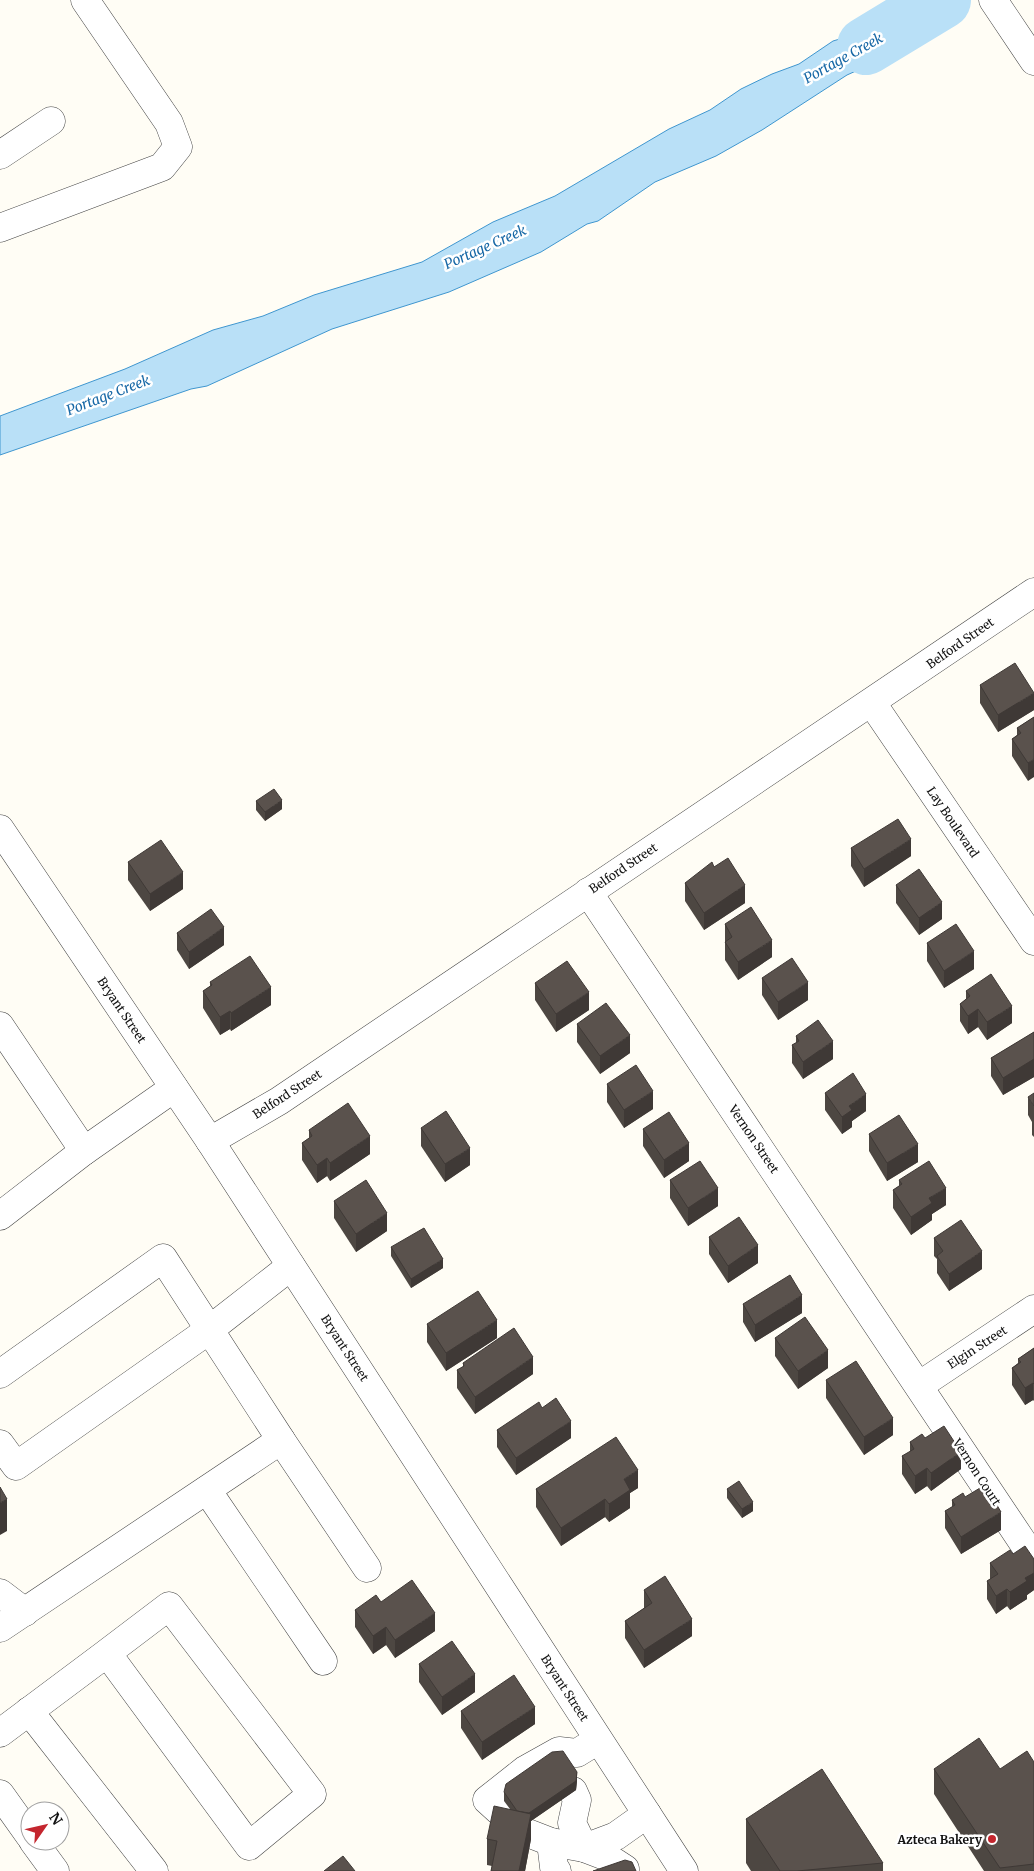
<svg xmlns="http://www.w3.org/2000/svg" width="1034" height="1871" viewBox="0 0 1034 1871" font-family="Merriweather,serif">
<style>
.water{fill:#b9e0f7;stroke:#3f96cf}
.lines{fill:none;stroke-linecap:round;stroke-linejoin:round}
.river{stroke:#b9e0f7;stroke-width:58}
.minor-casing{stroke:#444;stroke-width:29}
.minor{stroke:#fff;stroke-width:28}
.wall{fill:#4d4742}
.shaded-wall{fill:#3f3936}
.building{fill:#5a524d;stroke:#3f3936}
.poi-dot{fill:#c4262e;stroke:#fff;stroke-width:2}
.labels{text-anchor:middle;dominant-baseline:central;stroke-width:5;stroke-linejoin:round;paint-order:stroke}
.street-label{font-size:12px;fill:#111;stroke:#fff}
.poi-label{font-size:12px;font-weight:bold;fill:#111;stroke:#fff;text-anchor:end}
.water-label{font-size:14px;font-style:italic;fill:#1768a6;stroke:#fff}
</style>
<rect width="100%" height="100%" fill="#fffdf5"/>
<path class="water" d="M912,0H931L942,17L935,28L887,57L847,75L762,130L716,156L655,182L598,221L587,224L541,252L449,292L332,329L207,386L191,389L0,455V416L125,369L213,330L263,316L314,295L422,262L493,222L555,196L669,129L710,110L741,89L772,74L799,64L833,41L850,36L863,26Z"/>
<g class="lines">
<path class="river" d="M866,46L942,0"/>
<defs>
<g id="minor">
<path d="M993,0L1034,61"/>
<path d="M0,155L51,121"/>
<path d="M0,228L162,167L178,147L169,123L85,0"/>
<path d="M872,703L1034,941"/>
<path d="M0,829L210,1141L684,1871"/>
<path d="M588,892L1034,1559"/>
<path d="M0,1026L84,1151L0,1216"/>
<path d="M210,1141L279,1101L1034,592"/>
<path d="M84,1151L174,1088"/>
<path d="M0,1374L163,1258L281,1440L0,1628"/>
<path d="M920,1385L1034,1309"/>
<path d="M281,1440L367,1568"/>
<path d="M0,1444L16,1466L209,1330L291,1266"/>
<path d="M207,1490L323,1661"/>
<path d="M0,1593L25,1612"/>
<path d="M29,1711L154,1871"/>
<path d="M0,1733L107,1653L249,1846L312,1794L169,1606L107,1653"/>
<path d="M598,1740L577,1753L559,1751L525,1770L487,1800L520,1830L551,1842L584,1848L616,1836L647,1814"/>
<path d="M573,1791L577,1800L572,1823L584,1848L605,1856L625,1869"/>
<path d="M0,1794L30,1836"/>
<path d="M33,1841L55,1871"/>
<path d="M551,1842L554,1867L557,1871"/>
</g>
</defs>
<use href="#minor" class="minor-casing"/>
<use href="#minor" class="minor"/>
</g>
<g class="wall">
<path d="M980,685L1034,710L998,732L980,703Z"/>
<path d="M1034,717L1028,781L1012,756V739L1017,735V728Z"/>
<path d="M256,801L282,809L265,821L256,810Z"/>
<path d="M851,848L911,856L864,887L851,866Z"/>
<path d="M128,862L183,889L150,911L128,880Z"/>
<path d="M714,867L745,903L704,930L685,901V883Z"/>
<path d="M896,885L942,919L919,935L896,903Z"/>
<path d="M725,924L772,957L738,980L725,960Z"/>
<path d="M177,933L224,945L189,969L177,950Z"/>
<path d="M927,943L974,969L944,988L927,961Z"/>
<path d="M762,978L808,1000L778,1020L762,995Z"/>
<path d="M210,982L271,1005L231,1031L230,1029L220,1035L203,1008V991L210,986Z"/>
<path d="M535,983L589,1010L556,1032L535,1000Z"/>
<path d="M966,991L1012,1023L987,1040L978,1027L968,1034L960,1021V1004L966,999Z"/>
<path d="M577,1024L630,1053L600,1074L577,1042Z"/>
<path d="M1034,1032V1077L1003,1095L991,1076V1058Z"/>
<path d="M796,1036L833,1059L803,1079L792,1063V1045L796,1043Z"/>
<path d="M607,1084L653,1109L624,1128L607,1102Z"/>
<path d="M825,1093L866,1111L852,1121V1127L842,1134L825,1110Z"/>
<path d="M1028,1097L1034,1106V1137L1032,1135V1122L1028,1115Z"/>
<path d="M421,1128L470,1165L445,1182L421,1146Z"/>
<path d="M643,1129L689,1161L664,1178L643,1146Z"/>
<path d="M309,1130L370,1154L330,1181L327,1176L317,1183L302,1160V1143L309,1138Z"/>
<path d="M869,1134L918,1162L887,1181L869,1151Z"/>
<path d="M670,1180L718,1206L688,1226L670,1198Z"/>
<path d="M899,1180L946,1205L932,1214V1220L911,1235L893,1208V1190L899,1186Z"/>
<path d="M334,1201L387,1231L356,1252L334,1218Z"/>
<path d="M709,1237L758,1263L728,1283L709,1254Z"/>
<path d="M934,1238L982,1269L949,1291L937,1273V1259L934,1256Z"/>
<path d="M391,1247L443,1268L411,1288L391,1256Z"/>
<path d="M743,1304L802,1313L755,1342L743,1322Z"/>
<path d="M427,1324L497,1338L446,1371L427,1342Z"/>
<path d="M775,1338L828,1368L798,1389L775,1356Z"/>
<path d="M1034,1348V1401L1033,1400L1025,1405L1012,1385V1368L1018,1363V1359Z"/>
<path d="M463,1363L533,1374L475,1414L457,1388V1370L463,1367Z"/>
<path d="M826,1380L893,1435L864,1455L826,1398Z"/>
<path d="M542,1408L571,1438L516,1475L497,1447V1430Z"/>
<path d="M925,1438L961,1469L931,1491L927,1486L915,1494L902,1474V1456L910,1452V1442Z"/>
<path d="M638,1488L630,1493V1508L609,1522L605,1517L561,1546L536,1507V1489Z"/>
<path d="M727,1489L753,1511L742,1518L727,1498Z"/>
<path d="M965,1497L1001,1530L961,1554L945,1528V1511L952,1507V1500Z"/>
<path d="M1013,1554L1034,1559V1590L1027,1595V1599L1010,1610L1007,1606L996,1614L987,1599V1581L990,1579V1563Z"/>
<path d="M644,1590L692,1636L644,1668L625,1638V1621L644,1608Z"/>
<path d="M381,1602L435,1631L395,1658L386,1645L373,1654L355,1627V1610Z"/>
<path d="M419,1664L475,1692L442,1715L419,1682Z"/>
<path d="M461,1711L535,1724L482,1760L461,1728Z"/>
<path d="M1034,1762V1871H984L934,1794V1769H1000Z"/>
<path d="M577,1781L576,1790L531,1821V1839L525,1871H491L492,1866L487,1865V1839L510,1809L504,1801V1792Z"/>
<path d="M746,1819L883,1863V1871H751L746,1863Z"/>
</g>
<g class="shaded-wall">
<path d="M1034,693V710L998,732V715Z"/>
<path d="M1034,759V777L1028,781V763Z"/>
<path d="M282,800V809L265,821V812Z"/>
<path d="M911,839V856L864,887V869Z"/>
<path d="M183,872V889L150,911V894Z"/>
<path d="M745,885V903L704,930V913Z"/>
<path d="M942,902V919L919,935V918Z"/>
<path d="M224,927V945L189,969V952Z"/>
<path d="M772,940V957L738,980V962Z"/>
<path d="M974,951V969L944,988V971Z"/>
<path d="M808,982V1000L778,1020V1002Z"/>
<path d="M271,987V1005L231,1031V1013Z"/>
<path d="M589,992V1010L556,1032V1014Z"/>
<path d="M1012,1006V1023L987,1040V1022Z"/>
<path d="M978,1009V1027L968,1034V1016Z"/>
<path d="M230,1011V1029L220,1035V1017Z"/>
<path d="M630,1035V1053L600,1074V1056Z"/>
<path d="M833,1041V1059L803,1079V1062Z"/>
<path d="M1034,1059V1077L1003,1095V1078Z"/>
<path d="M653,1091V1109L624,1128V1110Z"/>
<path d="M866,1094V1111L852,1121V1127L842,1134V1117L849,1106Z"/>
<path d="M370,1136V1154L330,1181V1163Z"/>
<path d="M689,1143V1161L664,1178V1160Z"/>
<path d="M918,1144V1162L887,1181V1163Z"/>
<path d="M470,1148V1165L445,1182V1164Z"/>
<path d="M327,1158V1176L317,1183V1165Z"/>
<path d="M718,1188V1206L688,1226V1208Z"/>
<path d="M946,1188V1205L932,1214V1220L911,1235V1217L929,1198Z"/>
<path d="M387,1213V1231L356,1252V1234Z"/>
<path d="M758,1245V1263L728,1283V1266Z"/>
<path d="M982,1251V1269L949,1291V1274Z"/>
<path d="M443,1259V1268L411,1288V1279Z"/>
<path d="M802,1295V1313L755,1342V1325Z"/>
<path d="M497,1320V1338L446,1371V1353Z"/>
<path d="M828,1350V1368L798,1389V1371Z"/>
<path d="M533,1357V1374L475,1414V1397Z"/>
<path d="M1033,1383V1400L1025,1405V1388Z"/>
<path d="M893,1418V1435L864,1455V1437Z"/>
<path d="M571,1421V1438L516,1475V1458Z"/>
<path d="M961,1452V1469L931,1491V1473Z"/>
<path d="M927,1468V1486L915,1494V1476Z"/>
<path d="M638,1470V1488L630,1493V1508L609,1522V1504L624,1479Z"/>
<path d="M7,1499V1531L0,1535V1503Z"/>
<path d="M605,1499V1517L561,1546V1528Z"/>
<path d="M753,1502V1511L742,1518V1509Z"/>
<path d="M1001,1512V1530L961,1554V1537Z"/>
<path d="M1034,1573V1590L1027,1595V1599L1010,1610V1592L1025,1578Z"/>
<path d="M1007,1589V1606L996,1614V1596Z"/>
<path d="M435,1613V1631L395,1658V1640Z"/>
<path d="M692,1619V1636L644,1668V1650Z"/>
<path d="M386,1627V1645L373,1654V1636Z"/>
<path d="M475,1674V1692L442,1715V1697Z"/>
<path d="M535,1707V1724L482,1760V1742Z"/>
<path d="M577,1772V1781L576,1790L531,1821V1839L525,1871H519L527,1814Z"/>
</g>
<g class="building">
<path d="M1015,663L1034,693L998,715L980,685Z"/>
<path d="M1034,717V759L1028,763L1012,739L1021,733L1017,728Z"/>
<path d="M274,789L282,800L265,812L256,801Z"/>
<path d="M898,819L911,839L864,869L851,848Z"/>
<path d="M161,840L183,872L150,894L128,862Z"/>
<path d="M728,858L745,885L704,913L685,883L712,862L714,867Z"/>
<path d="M919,869L942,902L919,918L896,885Z"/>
<path d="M751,907L772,940L738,962L725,942L732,937L725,924Z"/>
<path d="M211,909L224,927L189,952L177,933Z"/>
<path d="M956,924L974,951L944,971L927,943Z"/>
<path d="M250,956L271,987L231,1013L230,1011L220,1017L203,991L212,985L210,982Z"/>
<path d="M792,958L808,982L778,1002L762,978Z"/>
<path d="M567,961L589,992L556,1014L535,983Z"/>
<path d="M991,974L1012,1006L987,1022L978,1009L968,1016L960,1004L970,996L966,991Z"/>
<path d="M606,1003L630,1035L600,1056L577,1024Z"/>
<path d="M818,1020L833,1041L803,1062L792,1045L799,1041L796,1036Z"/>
<path d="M1034,1032V1059L1003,1078L991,1058Z"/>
<path d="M636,1065L653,1091L624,1110L607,1084Z"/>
<path d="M853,1073L866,1094L849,1106L852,1110L842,1117L825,1093Z"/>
<path d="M1034,1093V1106L1028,1097Z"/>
<path d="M348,1103L370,1136L330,1163L327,1158L317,1165L302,1143L312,1136L309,1130Z"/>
<path d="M446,1111L470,1148L445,1164L421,1128Z"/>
<path d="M669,1112L689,1143L664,1160L643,1129Z"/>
<path d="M899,1115L918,1144L887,1163L869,1134Z"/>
<path d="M700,1161L718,1188L688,1208L670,1180Z"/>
<path d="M929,1161L946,1188L929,1198L932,1203L911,1217L893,1190L902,1184L899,1180Z"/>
<path d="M366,1180L387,1213L356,1234L334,1201Z"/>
<path d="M739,1217L758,1245L728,1266L709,1237Z"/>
<path d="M961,1220L982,1251L949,1274L937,1256L943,1251L934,1238Z"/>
<path d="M424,1228L443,1259L411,1279L391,1247Z"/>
<path d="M790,1275L802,1295L755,1325L743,1304Z"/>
<path d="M478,1291L497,1320L446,1353L427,1324Z"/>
<path d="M805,1317L828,1350L798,1371L775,1338Z"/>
<path d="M514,1328L533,1357L475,1397L457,1370L464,1366L463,1363Z"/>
<path d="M1034,1348V1384L1033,1383L1025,1388L1012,1368L1021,1362L1018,1359Z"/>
<path d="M856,1361L893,1418L864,1437L826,1380Z"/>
<path d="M556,1398L571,1421L516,1458L497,1430L539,1402L542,1408Z"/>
<path d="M944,1426L961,1452L931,1473L927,1468L915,1476L902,1456L914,1449L910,1442L922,1434L925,1438Z"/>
<path d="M616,1437L638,1470L624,1479L630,1490L609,1504L605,1499L561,1528L536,1489Z"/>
<path d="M739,1481L753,1502L742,1509L727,1489Z"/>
<path d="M985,1485L1001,1512L961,1537L945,1511L955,1505L952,1500L963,1493L965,1497Z"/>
<path d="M0,1487L7,1499L0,1503Z"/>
<path d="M1025,1546L1034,1559V1573L1025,1578L1027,1581L1010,1592L1007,1589L996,1596L987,1581L998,1574L990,1563L1010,1550L1013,1554Z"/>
<path d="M665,1576L692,1619L644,1650L625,1621L652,1603L644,1590Z"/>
<path d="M412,1580L435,1613L395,1640L386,1627L373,1636L355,1610L376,1595L381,1602Z"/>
<path d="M452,1641L475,1674L442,1697L419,1664Z"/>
<path d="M514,1675L535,1707L482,1742L461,1711Z"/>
<path d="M979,1738L1000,1769L1027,1751L1034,1762V1864L1000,1868L934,1769Z"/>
<path d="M563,1751L577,1772L576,1781L529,1813L517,1811L504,1792L506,1784L552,1752Z"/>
<path d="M822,1769L883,1863L797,1871H780L746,1819Z"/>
<path d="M494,1806L531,1814L519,1871H491L497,1841L487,1839Z"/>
<path d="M343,1856L355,1871H324Z"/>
<path d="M625,1860L632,1862L636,1871H593Z"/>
</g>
<circle class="poi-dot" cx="992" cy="1839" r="5"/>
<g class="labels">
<g class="street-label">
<text transform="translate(960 643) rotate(-35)">Belford Street</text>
<text transform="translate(953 822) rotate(56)">Lay Boulevard</text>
<text transform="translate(623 868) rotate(-34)">Belford Street</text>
<text transform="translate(122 1010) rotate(56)">Bryant Street</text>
<text transform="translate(287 1094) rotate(-33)">Belford Street</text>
<text transform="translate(754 1139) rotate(56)">Vernon Street</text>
<text transform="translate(977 1347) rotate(-33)">Elgin Street</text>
<text transform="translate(345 1348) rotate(57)">Bryant Street</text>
<text transform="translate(977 1472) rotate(57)">Vernon Court</text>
<text transform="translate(565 1688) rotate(57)">Bryant Street</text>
</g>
<g class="poi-label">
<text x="982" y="1839">Azteca Bakery</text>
</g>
<g class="water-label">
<text transform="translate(843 58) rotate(-29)">Portage Creek</text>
<text transform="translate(485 247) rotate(-24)">Portage Creek</text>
<text transform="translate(108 395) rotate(-21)">Portage Creek</text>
</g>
</g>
<g transform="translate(45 1826) rotate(56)"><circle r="24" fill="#ffffff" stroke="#a0a0a0"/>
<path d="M0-4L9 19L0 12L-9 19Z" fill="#c4262e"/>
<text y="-8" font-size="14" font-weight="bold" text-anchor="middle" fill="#111111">N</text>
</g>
</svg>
